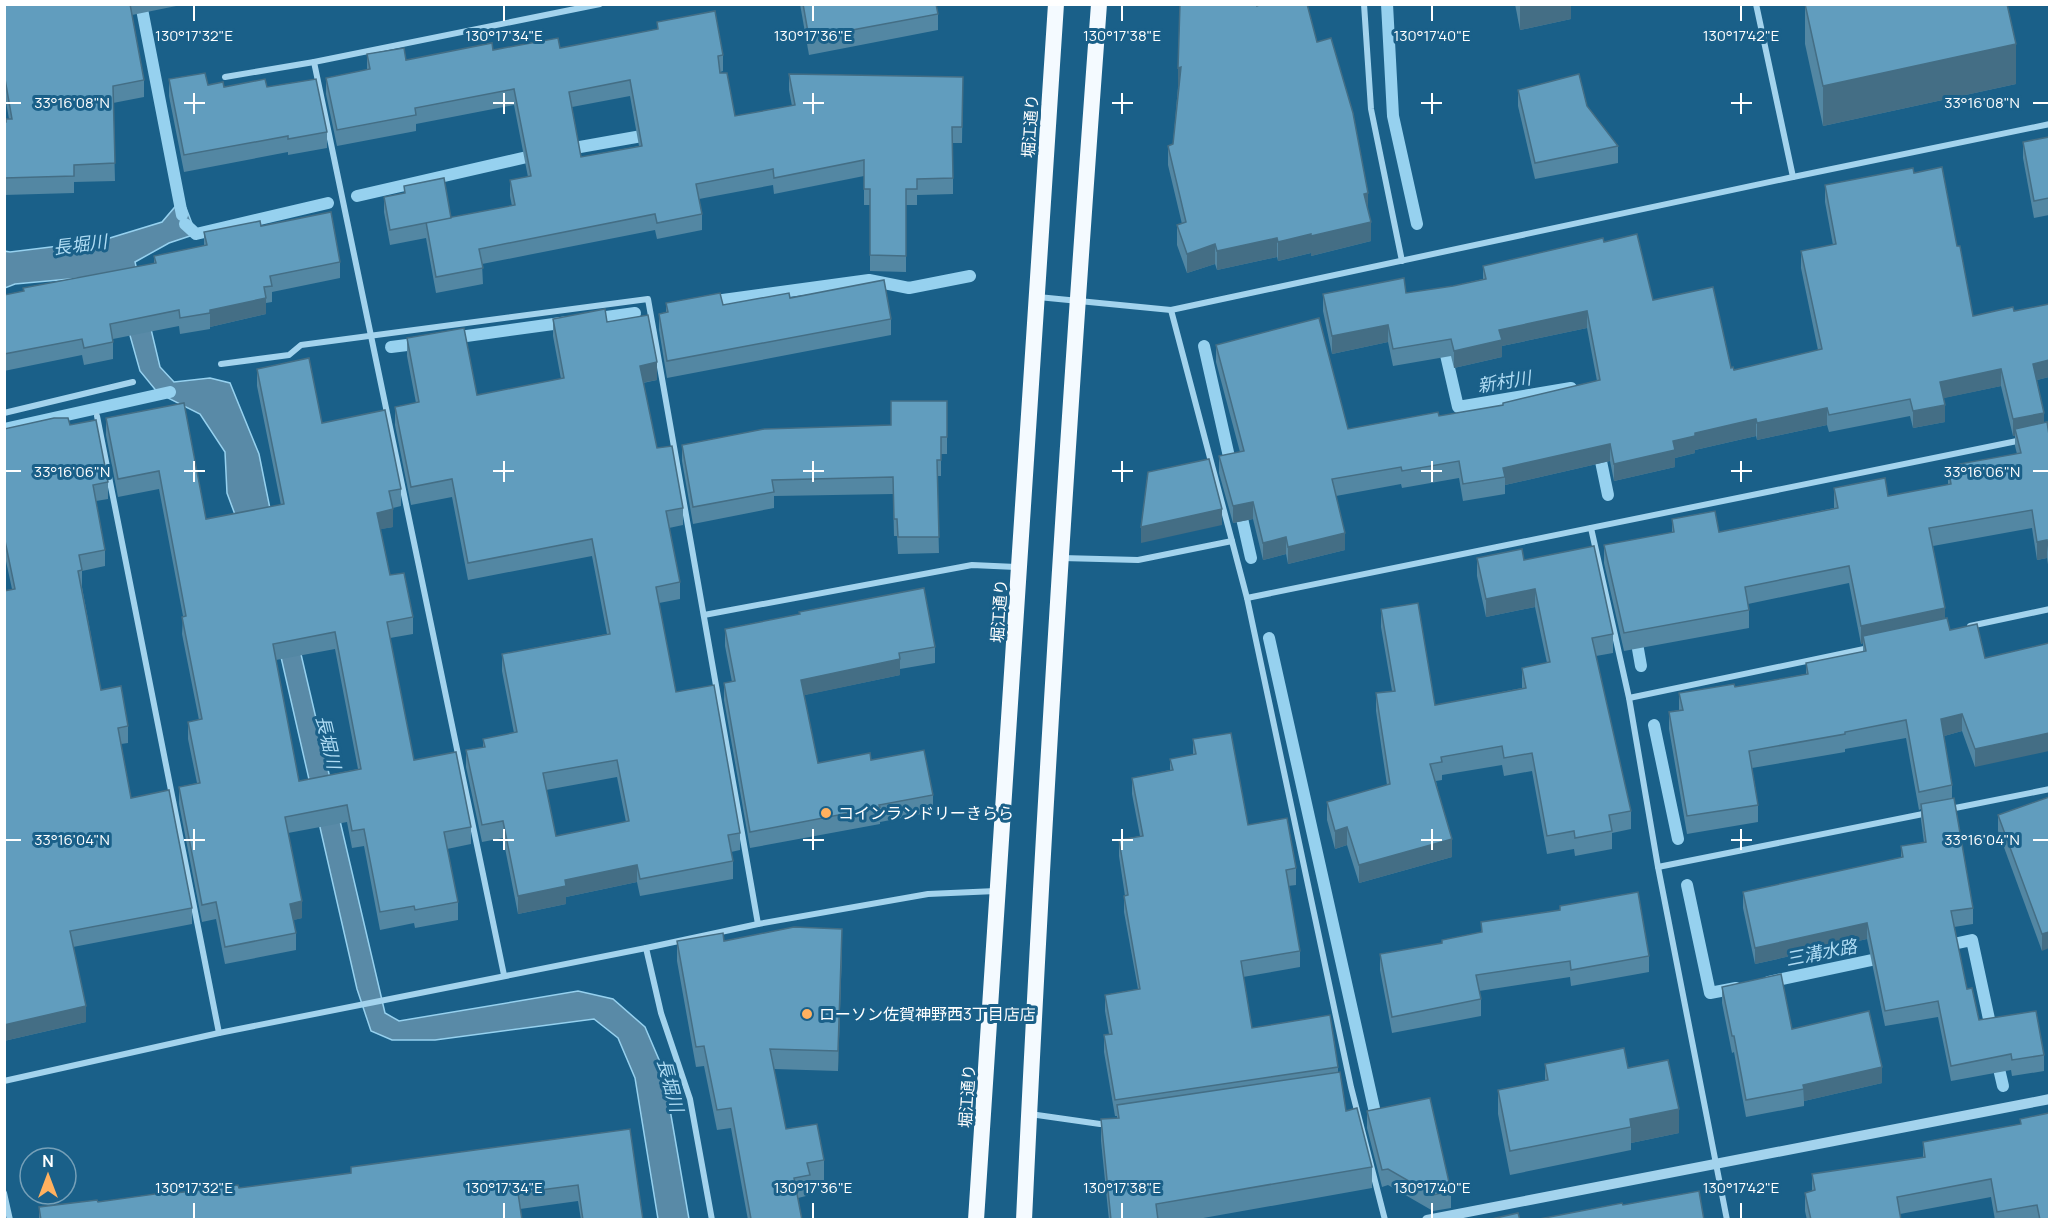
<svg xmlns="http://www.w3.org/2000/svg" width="2054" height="1224" viewBox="0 0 2054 1224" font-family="Manrope,'Noto Sans JP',sans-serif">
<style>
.water{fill:#598aa7;stroke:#96d1ef;stroke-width:1.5}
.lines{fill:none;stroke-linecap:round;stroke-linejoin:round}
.stream{stroke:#96d1ef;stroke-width:12}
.minor{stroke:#a3d3ed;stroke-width:6}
.tertiary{stroke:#a3d3ed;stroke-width:10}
.trunk{stroke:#f4faff;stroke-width:16}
.wall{fill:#5387a3;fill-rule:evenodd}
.shaded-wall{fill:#446e85}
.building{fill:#619dbe;stroke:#446e85;stroke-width:1.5;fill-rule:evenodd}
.ticks{fill:none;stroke:#fff;stroke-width:2}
.poi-dot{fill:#ffb15f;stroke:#1a6089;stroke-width:2}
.labels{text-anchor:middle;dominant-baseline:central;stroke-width:6;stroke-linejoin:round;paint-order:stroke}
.street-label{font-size:16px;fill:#fff;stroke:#1a6089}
.poi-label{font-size:16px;fill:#fff;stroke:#1a6089;text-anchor:start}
.water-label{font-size:18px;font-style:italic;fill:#afdcf4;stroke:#1a6089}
.ticks-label{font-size:15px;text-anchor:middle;fill:#fff;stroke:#1a6089;stroke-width:6;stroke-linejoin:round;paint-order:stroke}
</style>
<rect width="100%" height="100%" fill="#1a6089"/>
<path class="water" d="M180,201L186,208L196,234L169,243L135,262L160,367L174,382L210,378L230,383L259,454L289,603L385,1013L399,1021L578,991L613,999L645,1027L663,1069L689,1219H658L635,1078L618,1038L594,1019L435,1040H392L371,1031L357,989L270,609L227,493L225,452L200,414L158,393L140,371L113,275L15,284L5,288L4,251L10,252L100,241L162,222Z"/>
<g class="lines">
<g class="stream">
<path d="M141,4L182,215"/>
<path d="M1387,4L1393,116L1417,224"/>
<path d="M563,150L653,134"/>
<path d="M357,196L540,154"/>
<path d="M185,224L196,234L328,203"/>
<path d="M708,302L869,280L909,288L970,276"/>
<path d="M592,319L635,313"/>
<path d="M452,338L568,322"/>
<path d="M1443,342L1458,407L1571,388"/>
<path d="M1204,346L1232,470"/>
<path d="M391,347L423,343"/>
<path d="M4,429L170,392"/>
<path d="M1598,447L1608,495"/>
<path d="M1239,505L1251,558"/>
<path d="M1635,632L1641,666"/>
<path d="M1269,638L1378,1126"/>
<path d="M1654,725L1678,839"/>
<path d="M1687,885L1710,993L1736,988"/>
<path d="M1944,946L1972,940L1992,1033"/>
<path d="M1768,982L1886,957"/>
<path d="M1996,1056L2003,1086"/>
</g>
<g class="minor">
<path d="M1364,4L1371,109L1402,261"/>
<path d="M1756,4L1793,177"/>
<path d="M225,77L314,62"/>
<path d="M1038,297L1171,310L1793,177L2050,124"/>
<path d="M1171,310L1247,598L1351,1087L1385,1220"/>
<path d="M221,364L289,355L301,345L648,299L758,924"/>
<path d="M4,413L133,382"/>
<path d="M97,416L219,1033"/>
<path d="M1591,528L1629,698L1658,867L1727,1220"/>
<path d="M1062,558L1138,560L1232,541"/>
<path d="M1247,598L2022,440"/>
<path d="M704,615L972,565L1016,567"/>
<path d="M1970,626L2050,609"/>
<path d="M1629,698L1869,648"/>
<path d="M1950,809L2050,789"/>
<path d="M1658,867L1928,813"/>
<path d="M646,948L661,1013L690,1099L712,1220"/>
<path d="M504,975L314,62L600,4"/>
<path d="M4,1081L219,1033L646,948L758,924L928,894L996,891"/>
<path d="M1030,1114L1100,1124L1109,1123"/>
<path d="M4,1193L10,1220"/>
</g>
<path class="tertiary" d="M1427,1220L2050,1099"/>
<g class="trunk">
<path d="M976,1220L1056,4"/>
<path d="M1024,1220C1043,814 1069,409 1099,4"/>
</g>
</g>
<g class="wall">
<path d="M4,4H186L132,15L144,80V97L113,103L115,181L74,182V193L4,195V123L6,122L9,119L5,96Z"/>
<path d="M800,4H936L938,14V30L809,55Z"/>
<path d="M1515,4H1571V19L1520,30Z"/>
<path d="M1805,4L2016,84L1823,126L1805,44Z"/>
<path d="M1257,6L1317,42L1368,211L1371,241L1311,256V253L1278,261L1277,257L1217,270L1215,264L1187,273L1177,245V225L1182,224L1168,165V146L1173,144L1178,87Z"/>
<path d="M657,22L723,55V71L720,72L735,116L792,106L789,90V74L963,77L962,143H953V194L917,195V205H906V272L870,271V205H864V176L774,194L773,185L699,199L702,214V230L657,239L655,230L482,264L483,284L436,293L426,238L390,245L384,212V197L404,193V186L451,218L512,206L510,196V180L528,177L514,105L416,124V131L337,146L326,94V78L367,70V54L406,60L493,50L560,48L657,29ZM630,96L639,146L581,157L572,107Z"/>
<path d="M169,79L224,87H267L327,132V148L288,155V152L184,172L169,96Z"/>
<path d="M1518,90L1587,106L1618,146V163L1535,179L1518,106Z"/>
<path d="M2049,137V215L2034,218L2023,158V142Z"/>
<path d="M1914,173L1957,246L1973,316L2014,311L2049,304V377L2037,380L2044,423L2049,435V571L2047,558L2037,560L2032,528L1933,546L1945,619L1950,630L1977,624L1975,767L1962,731L1944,736L1952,785V798L1973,908V924L1954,927L1967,989L1979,1020L2044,1055V1071L2012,1076L2011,1070L1951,1081L1938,1017L1885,1026L1867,939L1755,964L1743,908V892L1901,858V846L1924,843L1921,820V809L1919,810L1906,738L1845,749V752L1752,768L1758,805V822L1687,834L1669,729V712L1679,710V693L1735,687L1806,674V663L1863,652V643L1861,644L1849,583L1748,604L1749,610V628L1624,651L1604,563V545L1672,533V519L1719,532L1834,508V488L1888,496L1948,485V466L2017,454L2015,446V436H2013L2001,386L1943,398L1945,422L1913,428L1910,416L1829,432L1827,425L1757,440L1756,436L1695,450V453L1675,458V467L1614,481L1610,461L1505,485V494L1463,501L1459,478L1402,488L1401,484L1336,496L1345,550L1288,564L1286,554L1263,560L1253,519L1233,523L1219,473V456L1240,452L1216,362V345L1348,429L1439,416L1503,405L1597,381L1587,328L1502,346V357L1454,368L1451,356L1393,366L1388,342L1332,354L1323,311V294L1406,293L1453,286L1483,279V266L1604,242L1653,300L1734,370L1818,350L1801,268V251L1833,245L1825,202V185Z"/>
<path d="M261,226L340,262V278L272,292V302L266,303V314L210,327V329L180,334L179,326L113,339V359L84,365L82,355L4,371V295L23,291V288L154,264V256L204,246V232Z"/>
<path d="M790,298L891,319V335L667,378L659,330V314L666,312V303L723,305Z"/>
<path d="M553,319L607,322L657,380L643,383L657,448L683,508V525L669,528L680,582V599L659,603L676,692L740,833V850L731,852L733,861V879L640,896L637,882L566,897V904L518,914L503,838L482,842L466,767V750L483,747V739L514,733L502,671V654L607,634L592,556L468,580L452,497L411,505L395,425V407L416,403L407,356V338L477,395L561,379L553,336ZM617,777L626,822L556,836L546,790Z"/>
<path d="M257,369L401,489V506L393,508V527L380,529L390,575L413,617V634L390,638L414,760L471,827V844L447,849L458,902V920L415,928L414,923L380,930L364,846L352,848L347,822L288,833L302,918L293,920L296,933V950L225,964L216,919L202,922L179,804V787L197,783L188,739V722L199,720L182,634L183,616L159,489L118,497L106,435V418L206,519L281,505L257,386ZM335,649L358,769L299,781L276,660Z"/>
<path d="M947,401V454H941V476H937L939,553L898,554L897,536H894L893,494L774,496V508L693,524L682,461V445L891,425Z"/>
<path d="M70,425L108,482V499L96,501L105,550V566L82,571V587L101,690L128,726V743L121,744L131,798L192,908V924L73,947L86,1022L4,1041V591L12,589L4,552V429Z"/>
<path d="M1477,558L1524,560L1613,634V653L1596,656L1631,811V829L1612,833V849L1575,856L1574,849L1547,854L1532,771L1504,776L1502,765L1442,775V780L1436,781L1452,857L1359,883L1347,845L1335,849L1327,820V802L1387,785L1376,711V693L1392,691L1381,627V609L1435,705L1522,688V668L1547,663L1535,607L1486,617L1477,576Z"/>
<path d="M799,612L935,647V663L900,669V675L804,695L818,763L871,760L933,795V812L880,822V824L750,848L724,700V683L732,682L725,646V629L799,614Z"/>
<path d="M1193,739L1248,825L1296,868V885L1288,886L1300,951V967L1243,977L1252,1028L1338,1067V1073L1346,1111L1372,1167V1188L1192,1220H1109L1101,1141V1119L1117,1118V1116H1115L1104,1052V1035L1109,1034L1105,1011V995L1138,989L1124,912V896H1125L1119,856V840L1140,836L1132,794V778L1170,770V759L1193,755Z"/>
<path d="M2049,797L2042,951L1998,831V815Z"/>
<path d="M1560,906L1649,956V972L1571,986L1570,977L1479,991L1481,999V1016L1392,1033L1380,970V954L1442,943V940L1481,932V922L1560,910Z"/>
<path d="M677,941H724L842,949L838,1071L774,1069L786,1129L824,1160V1180L810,1183V1195L798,1198L802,1220H748L731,1128L717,1130L704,1066L696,1067L677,961Z"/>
<path d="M1722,987L1882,1083L1804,1101V1106L1746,1117L1734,1052L1732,1053L1722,1003Z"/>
<path d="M1545,1064L1628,1068L1679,1133L1631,1143V1150L1510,1175L1498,1114V1090L1545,1081Z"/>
<path d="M1367,1111L1451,1191V1208L1433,1211L1388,1185L1382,1187L1367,1128Z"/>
<path d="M2020,1119L2049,1220H1995L1991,1197L1900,1214L1901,1220H1807L1805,1211V1193L1812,1191V1174L1923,1157V1142L2020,1124Z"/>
<path d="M630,1129L643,1220H581L578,1201L520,1209L522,1220H39V1207L239,1188L351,1173V1167Z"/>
</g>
<g class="shaded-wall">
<path d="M1529,4H1571V19L1520,30V6Z"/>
<path d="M2016,44V84L1823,126V86Z"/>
<path d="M1181,67V87H1178V68Z"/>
<path d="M1368,193V213L1364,194Z"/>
<path d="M1371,222V241L1311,256V236Z"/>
<path d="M1311,234V253L1278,261V242Z"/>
<path d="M1277,238V257L1217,270V251Z"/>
<path d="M1215,244V264L1187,273V254Z"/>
<path d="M266,298V314L210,327V310Z"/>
<path d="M1587,311V328L1502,346V357L1454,368V351L1499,330Z"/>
<path d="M1388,325V342L1332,354V336Z"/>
<path d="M2049,360V377L2033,381V364Z"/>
<path d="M657,362V380L640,383V366Z"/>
<path d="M2001,369V386L1940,399V382Z"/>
<path d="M1945,405V422L1913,428V411Z"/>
<path d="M1827,408V425L1757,440V423Z"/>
<path d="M2044,413V430L2015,429V436H2013V419Z"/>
<path d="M1756,419V436L1695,450V453L1675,458V467L1614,481V464L1695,433Z"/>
<path d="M1610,444V461L1505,485V477L1503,468Z"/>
<path d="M1253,502V519L1233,523V506Z"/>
<path d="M393,509V527L377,530V513Z"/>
<path d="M1222,509V525L1141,543V527Z"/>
<path d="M1345,533V550L1288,564V547Z"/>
<path d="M1286,537V554L1263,560V543Z"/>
<path d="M2047,540V558L2037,560V542Z"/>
<path d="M1535,589V607L1486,617V599Z"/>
<path d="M1945,608V626L1863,636V643L1861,644V626Z"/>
<path d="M900,659V675L801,696V680Z"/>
<path d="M1962,714V731L1941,737V719Z"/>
<path d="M2049,733V751L1975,767V749Z"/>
<path d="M1347,827V845L1335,849V831Z"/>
<path d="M1452,839V857L1359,883V865Z"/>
<path d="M637,865V882L566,897V904L518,914V896L565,880Z"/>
<path d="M302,901V918L290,921V904Z"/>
<path d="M1867,923V939L1755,964V948Z"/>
<path d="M842,929V949L838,1071V1051Z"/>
<path d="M2049,932V948L2042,951V934Z"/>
<path d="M86,1006V1022L4,1041V1025Z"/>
<path d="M1882,1067V1083L1804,1101L1803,1085Z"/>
<path d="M1679,1109V1133L1631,1143V1127L1630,1119Z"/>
</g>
<g class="building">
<path d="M4,4H130L144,80L113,86L115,163L74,165V176L4,178V123L6,122V119H12L5,79Z"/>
<path d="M803,4H936L938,14L809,38Z"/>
<path d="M1180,4H1257V6L1262,4H1307L1317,42L1331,38L1353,113L1368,193L1364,194L1371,222L1311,236V234L1278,242L1277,238L1217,251L1215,244L1187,254L1177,225L1186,222L1168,146L1173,144L1181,67L1178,68Z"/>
<path d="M1805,4H2007L2016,44L1823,86Z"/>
<path d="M715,11L723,55L718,56L720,73H727L735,116L795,105L789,74L963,77L962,127H952L953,178L917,179V189H906V256L870,255V189H864V160L774,178L773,169L696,184L702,214L657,223L655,214L479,249L483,268L436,277L426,222L515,205L510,180L531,176L514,89L415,108L416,115L337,130L326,78L370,69L367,54L404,48L406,60L492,43L493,50L558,38L560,48L658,29L657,22ZM630,80L642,146L581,157L569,92Z"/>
<path d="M205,73L208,85L223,82L224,87L265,79L267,87L316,79L327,132L288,139V136L184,155L169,79Z"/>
<path d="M1579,74L1587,106L1618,146L1535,163L1518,90Z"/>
<path d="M2049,137V198L2034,201L2023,142Z"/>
<path d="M1942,167L1957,246H1960L1973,316L2013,307L2014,311L2049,304V360L2033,364L2044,413L2013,419L2001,369L1940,382L1945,405L1913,411L1910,399L1829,415L1827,408L1757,423L1756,419L1695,433V436L1673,441L1675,450L1614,464L1610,444L1503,468L1505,477L1463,484L1459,461L1402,471L1401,467L1332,479L1345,533L1288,547L1286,537L1263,543L1253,502L1233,506L1219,456L1244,451L1216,345L1319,318L1348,429L1438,412L1439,416L1503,405V403L1600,380L1587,311L1499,330L1502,340L1454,351L1451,339L1393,349L1388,325L1332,336L1323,294L1404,278L1406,293L1453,286L1486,279L1483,266L1603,238L1604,242L1637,234L1653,300L1713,287L1731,368L1733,367L1734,370L1822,349L1801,251L1836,244L1825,185L1913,168L1914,173Z"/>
<path d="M444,178L451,218L390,230L384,197L405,193L404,186Z"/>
<path d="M331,212L340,262L270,276L272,286L264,287L266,298L210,310V313L180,318L179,310L110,324L113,342L84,348L82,339L4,354V295L24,291L23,288L156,263L154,256L207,245L204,232L260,221L261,226Z"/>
<path d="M884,280L891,319L667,361L659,314L668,312L666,303L720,293L723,305L789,293L790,298Z"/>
<path d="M605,309L607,322L648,315L657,362L640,366L657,448L672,446L683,508L666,511L680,582L656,587L676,692L714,685L740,833L728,835L733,861L640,879L637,865L565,880L566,886L518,896L503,821L482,825L466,750L485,747L483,739L517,732L502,654L610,634L592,539L468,563L452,479L411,487L395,407L419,402L407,338L464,328L477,395L564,378L553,319ZM617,760L629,821L556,836L543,773Z"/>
<path d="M309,358L322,423L385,410L401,489L389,491L393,509L377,513L390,575L404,573L413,617L387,622L414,760L456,752L471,827L444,832L458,902L415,910L414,906L380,912L364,829L352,831L347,805L285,817L302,901L290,904L296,933L225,947L216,902L202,905L179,787L200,783L188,722L202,719L182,617L186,616L159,471L118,479L106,418L184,403L206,519L284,504L257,369ZM335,632L361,769L299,781L273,644Z"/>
<path d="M891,401H947V437H941V460H937L939,537H898L897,519H894L893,477L772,480L774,492L693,507L682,445L764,429L891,425Z"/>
<path d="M54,418H68L70,425L96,420L108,482L93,485L105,550L79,555L82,570L78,571L101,690L121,686L128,726L118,728L131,798L169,790L192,908L70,931L86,1006L4,1025V591L15,589L4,536V429Z"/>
<path d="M2047,422L2049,435V554L2047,540L2037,542L2032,510L1929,528L1945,608L1861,626L1849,566L1745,587L1749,610L1624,633L1604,545L1674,532L1672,519L1715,511L1719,532L1838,508L1834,488L1885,478L1888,496L1951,484L1948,466L2021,453L2015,429Z"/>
<path d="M1209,459L1222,509L1141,527L1148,472Z"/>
<path d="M1594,546L1613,634L1592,638L1631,811L1609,815L1612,831L1575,838L1574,831L1547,836L1532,753L1504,758L1502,746L1441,757L1442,762L1430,764L1452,839L1359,865L1347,827L1335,831L1327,802L1390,784L1376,693L1395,691L1381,609L1418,603L1435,705L1526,688L1522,668L1550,662L1535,589L1486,599L1477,558L1522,549L1524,560Z"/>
<path d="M924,588L935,647L899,653L900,659L801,680L818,763L870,753L871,760L924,750L933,795L879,805L880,807L750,832L724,683L735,681L725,629L800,614L799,612Z"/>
<path d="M1947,618L1950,630L1977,624L1985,658L2049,643V733L1975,749L1962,714L1941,719L1952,785L1919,792L1906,720L1845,732V734L1749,751L1758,805L1687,816L1669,712L1683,710L1679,693L1734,684L1735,687L1808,674L1806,663L1866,651L1863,636Z"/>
<path d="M1231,733L1248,825L1287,818L1296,868L1286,870L1300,951L1241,961L1252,1028L1330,1015L1338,1067L1115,1100L1104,1035L1112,1034L1105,995L1140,989L1124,896L1128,895L1119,840L1143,836L1132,778L1173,770L1170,759L1196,754L1193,739Z"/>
<path d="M2049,797V932L2042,934L1998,815Z"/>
<path d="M1954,798L1973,908L1951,911L1967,989L1972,988L1979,1020L2036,1011L2044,1055L2012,1060L2011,1054L1951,1066L1938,1001L1885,1011L1867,923L1755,948L1743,892L1903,857L1901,846L1926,842L1921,804Z"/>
<path d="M1638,892L1649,956L1571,970L1570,961L1476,975L1481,999L1392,1017L1380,954L1442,943V940L1482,932L1481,922L1560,910V906Z"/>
<path d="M794,927L842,929L838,1051L770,1049L786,1129L817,1124L824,1160L807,1163L810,1175L794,1178L802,1220H748L751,1219L731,1108L717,1110L704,1046L696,1047L677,941L723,933L724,941Z"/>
<path d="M1781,974L1792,1029L1869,1011L1882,1067L1803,1085L1804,1089L1746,1100L1734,1036H1732L1722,987Z"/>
<path d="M1624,1048L1628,1068L1668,1060L1679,1109L1630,1119L1631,1127L1510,1151L1498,1090L1548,1080L1545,1064Z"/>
<path d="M1340,1072L1346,1111L1357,1108L1372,1167L1156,1204L1158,1220H1111L1101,1119L1119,1118L1117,1105Z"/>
<path d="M1430,1098L1451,1191L1433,1195L1388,1169L1382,1170L1367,1111Z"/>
<path d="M2049,1113V1220H2040L2037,1205L1997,1212L1991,1179L1897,1197L1901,1220H1811L1805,1193L1815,1190L1812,1174L1925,1157L1923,1142L2021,1124L2020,1119Z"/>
<path d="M630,1129L643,1220H583L578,1185L518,1193L522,1220H41L39,1207L97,1200L98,1202L169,1192V1194L238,1185L239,1188L351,1173V1167Z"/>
<path d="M1699,1191L1704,1220H1534L1622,1203L1623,1205Z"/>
<path d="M1518,1213L1520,1220H1487Z"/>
</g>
<path class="ticks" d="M194,6V21M504,6V21M813,6V21M1122,6V21M1432,6V21M1741,6V21M194,93V114M504,93V114M813,93V114M1122,93V114M1432,93V114M1741,93V114M6,103H21M184,103H205M493,103H514M803,103H824M1112,103H1133M1421,103H1442M1731,103H1752M2033,103H2048M194,461V482M504,461V482M813,461V482M1122,461V482M1432,461V482M1741,461V482M6,471H21M184,471H205M493,471H514M803,471H824M1112,471H1133M1421,471H1442M1731,471H1752M2033,471H2048M194,829V850M504,829V850M813,829V850M1122,829V850M1432,829V850M1741,829V850M6,840H21M184,840H205M493,840H514M803,840H824M1112,840H1133M1421,840H1442M1731,840H1752M2033,840H2048M194,1203V1218M504,1203V1218M813,1203V1218M1122,1203V1218M1432,1203V1218M1741,1203V1218"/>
<g class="poi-dot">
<circle cx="826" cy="813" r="6"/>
<circle cx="807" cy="1014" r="6"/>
</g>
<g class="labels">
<g class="street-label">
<text transform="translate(1030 126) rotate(-86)">堀江通り</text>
<text transform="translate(999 611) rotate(-86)">堀江通り</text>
<text transform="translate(967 1096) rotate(-86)">堀江通り</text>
</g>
<g class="poi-label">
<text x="838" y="813">コインランドリーきらら</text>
<text x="819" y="1014">ローソン佐賀神野西3丁目店店</text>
</g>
<g class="water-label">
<text transform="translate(80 244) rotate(-7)">長堀川</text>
<text transform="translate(1504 381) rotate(-9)">新村川</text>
<text transform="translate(329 742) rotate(77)">長堀川</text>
<text transform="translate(1821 952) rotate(-11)">三溝水路</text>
<text transform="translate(671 1085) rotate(75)">長堀川</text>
</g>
</g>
<g class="ticks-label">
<text x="194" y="41">130°17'32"E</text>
<text x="504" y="41">130°17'34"E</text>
<text x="813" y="41">130°17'36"E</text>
<text x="1122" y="41">130°17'38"E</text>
<text x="1432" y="41">130°17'40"E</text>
<text x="1741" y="41">130°17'42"E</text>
<text x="72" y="108">33°16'08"N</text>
<text x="1982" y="108">33°16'08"N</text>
<text x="72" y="477">33°16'06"N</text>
<text x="1982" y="477">33°16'06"N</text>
<text x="72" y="845">33°16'04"N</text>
<text x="1982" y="845">33°16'04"N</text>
<text x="194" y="1193">130°17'32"E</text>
<text x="504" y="1193">130°17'34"E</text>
<text x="813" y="1193">130°17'36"E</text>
<text x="1122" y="1193">130°17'38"E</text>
<text x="1432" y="1193">130°17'40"E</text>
<text x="1741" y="1193">130°17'42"E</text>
</g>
<rect width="2054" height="1224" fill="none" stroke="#ffffff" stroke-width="12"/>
<g transform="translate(48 1176)"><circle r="28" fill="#1a6089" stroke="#76a0b8" stroke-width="1.5"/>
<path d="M0-4.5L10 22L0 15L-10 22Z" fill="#ffb15f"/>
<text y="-9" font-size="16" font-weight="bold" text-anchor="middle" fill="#ffffff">N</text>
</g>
</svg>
